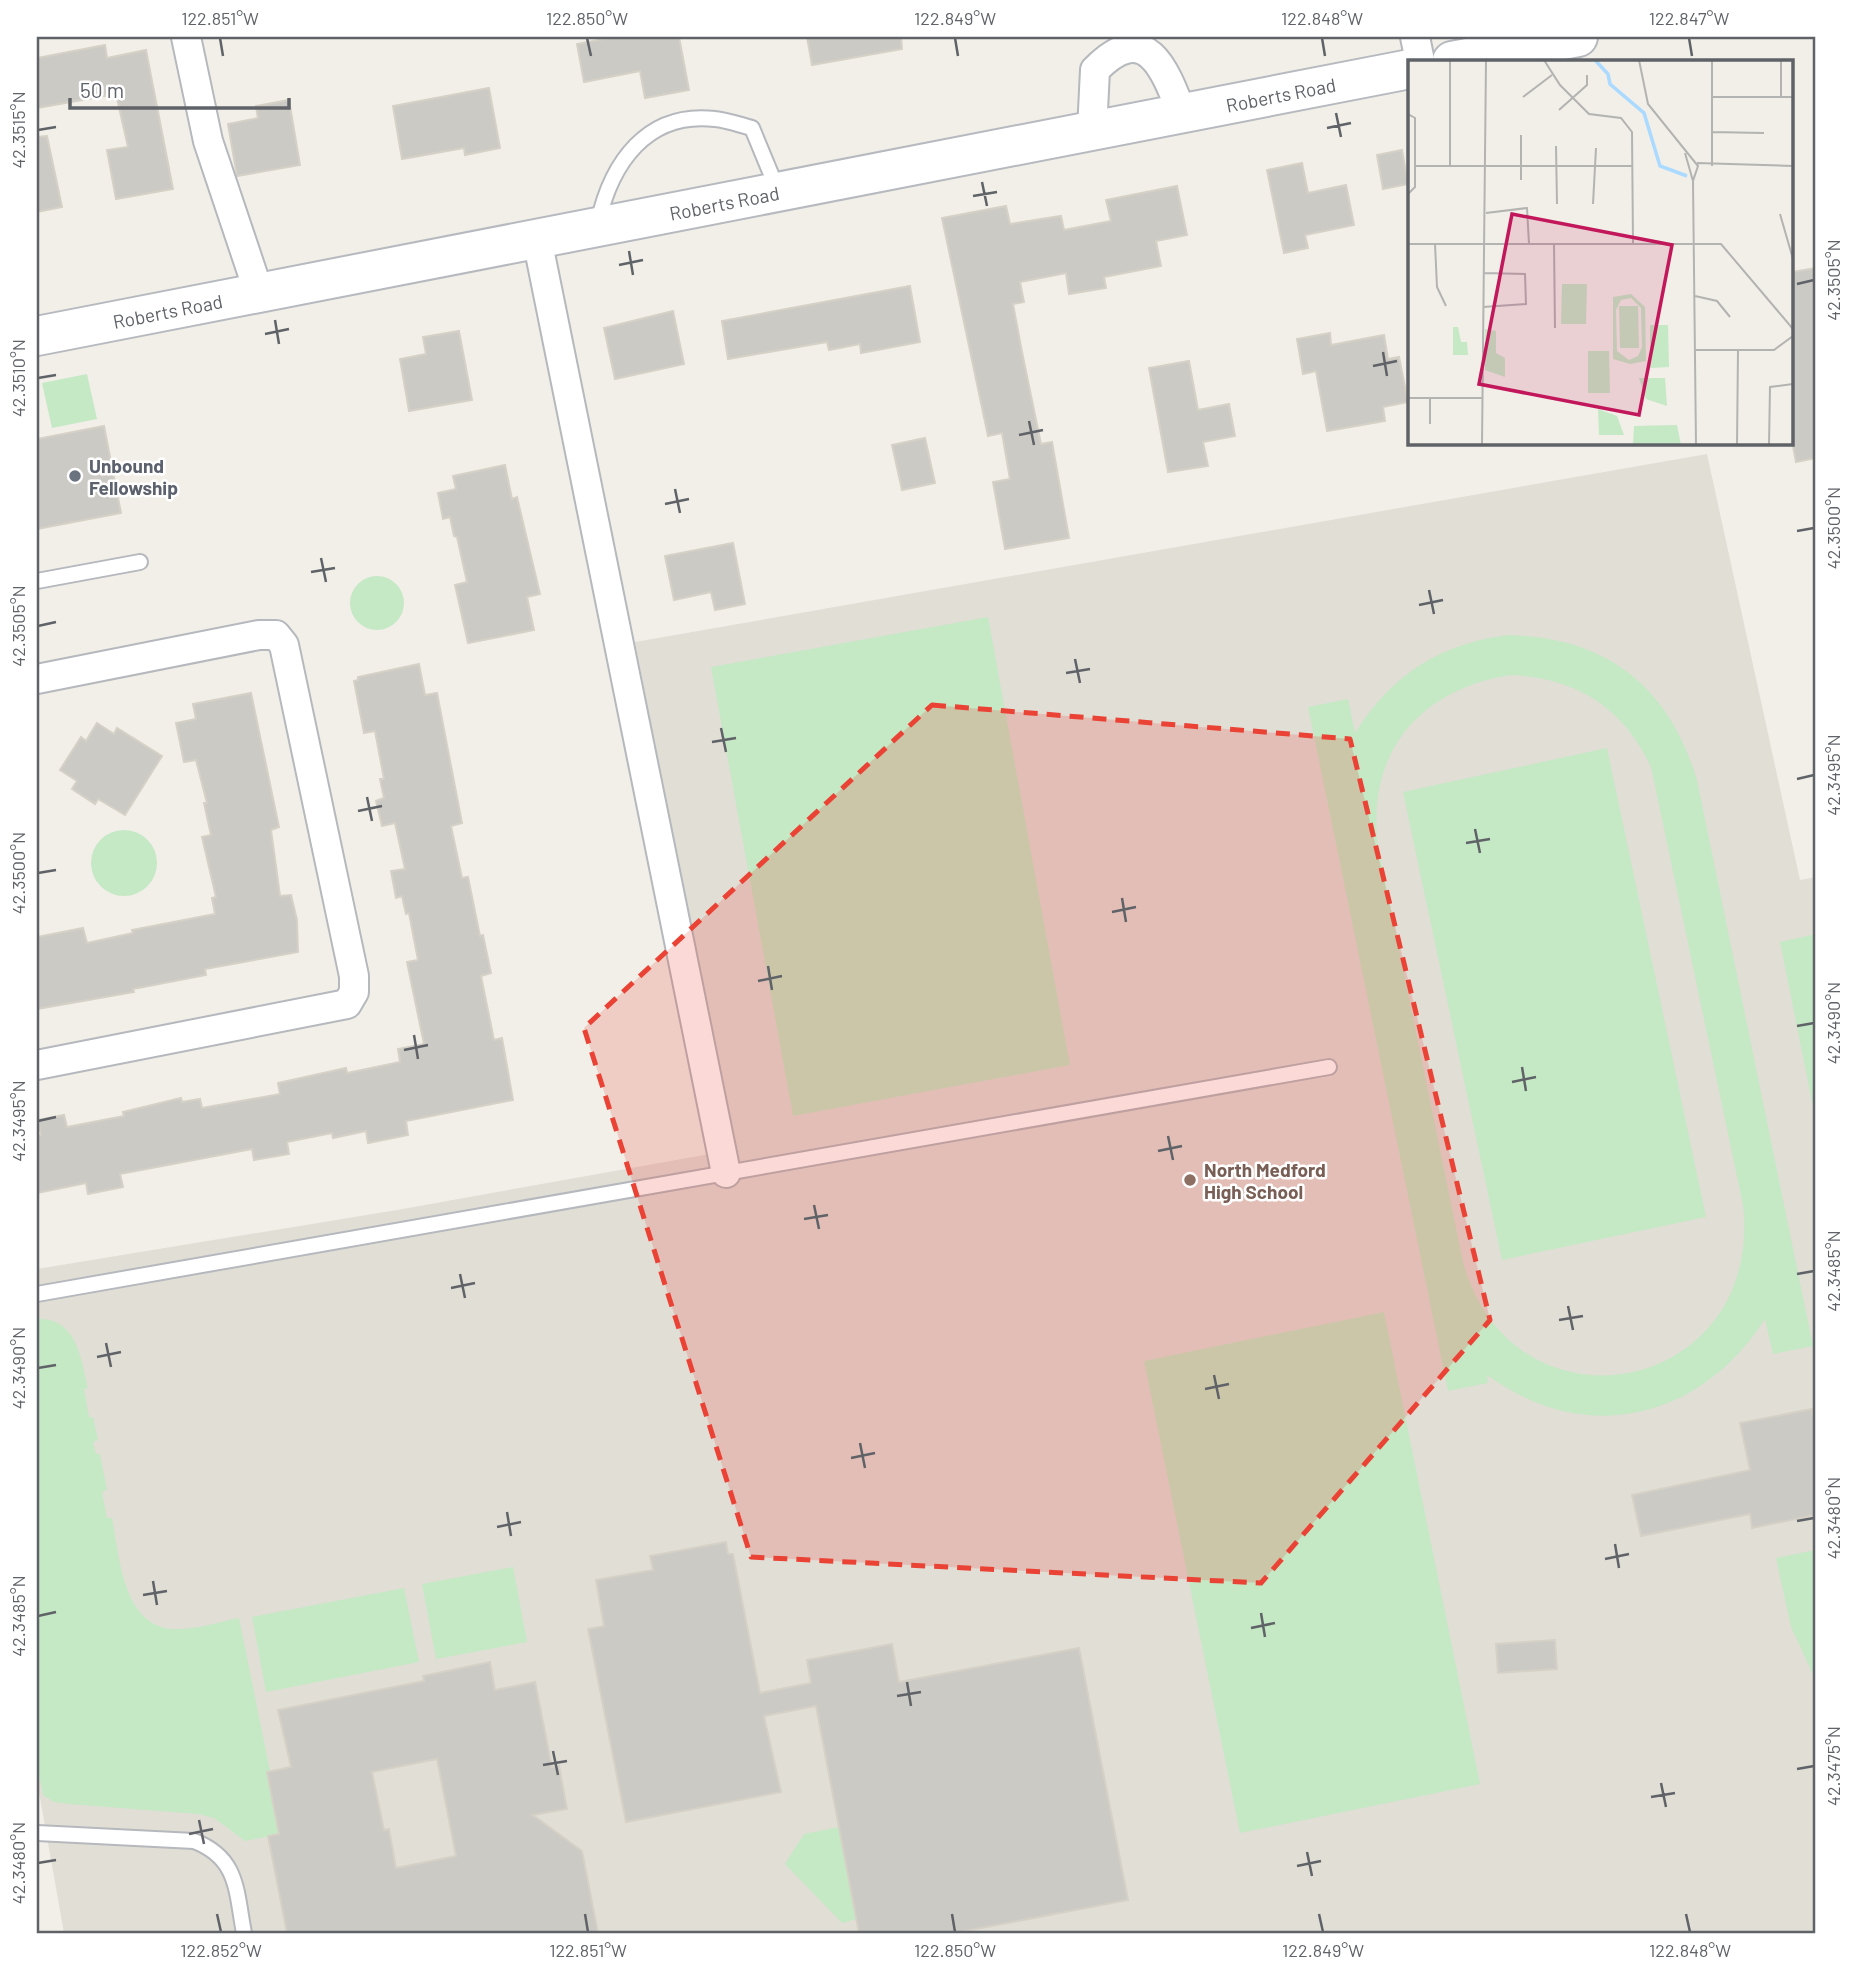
<svg xmlns="http://www.w3.org/2000/svg" width="1853" height="1970" viewBox="0 0 1853 1970" font-family="Barlow,sans-serif">
<style>
.education{fill:#e1ded6}
.green{fill:#c5e8c5;fill-rule:evenodd}
.building{fill:#cccac5;stroke:#d6d1c6;stroke-width:2;fill-rule:evenodd}
.lines{fill:none;stroke-linecap:round;stroke-linejoin:round}
.lane-casing{stroke:#b5b8bc;stroke-width:18}
.street-casing{stroke:#b5b8bc;stroke-width:32}
.secondary-casing{stroke:#b6babf;stroke-width:42}
.lane{stroke:#fff;stroke-width:14}
.street{stroke:#fff;stroke-width:28}
.secondary{stroke:#fff;stroke-width:38}
.marked{fill:#ea4335;fill-opacity:0.2;stroke:#ea4335;stroke-width:5;stroke-dasharray:14 9;stroke-linejoin:round}
.ticks{fill:none;stroke:#5f6368;stroke-width:2.5}
.worship-dot{fill:#6b7280;stroke:#fff;stroke-width:2.5}
.education-dot{fill:#8d6e63;stroke:#fff;stroke-width:2.5}
.labels{text-anchor:middle;dominant-baseline:central;stroke-width:5;stroke-linejoin:round;paint-order:stroke}
.street-label{font-size:19px;fill:#5f6368;stroke:#fff}
.worship-label{font-size:19px;font-weight:bold;fill:#5b616d;stroke:#fff;text-anchor:start}
.education-label{font-size:19px;font-weight:bold;fill:#785e54;stroke:#fff;text-anchor:start}
.inset-river{fill:none;stroke:#aadaff;stroke-width:3.5}
.inset-road{fill:none;stroke:#b3b3b1;stroke-width:2}
.view{fill:#c2185b;fill-opacity:0.15;stroke:#c2185b;stroke-width:3.5}
.inset-edge{fill:none;stroke:#5f6368;stroke-width:3.5}
.neatline{fill:none;stroke:#5f6368;stroke-width:2.5}
.ticks-label{font-size:18px;text-anchor:middle;fill:#5f6368}
</style>
<rect width="100%" height="100%" fill="#f1efe8"/>
<path class="education" d="M1707,454L1800,880L1816,877V1933H64L37,1781V1269L397,1210L732,1150L635,642Z"/>
<g class="green">
<path d="M87,374L97,419L52,428L42,383Z"/>
<circle cx="377" cy="603" r="27"/>
<path d="M988,617L1070,1065L793,1116L711,667Z"/>
<path d="M1509,635C1607,638 1669,686 1697,780L1813,1346L1773,1354L1765,1319C1701,1419 1586,1448 1487,1375L1488,1383L1448,1391L1308,707L1348,699L1355,733C1392,674 1441,643 1509,635ZM1511,675C1576,678 1623,707 1651,767L1743,1205C1764,1394 1514,1444 1463,1262L1378,846C1366,753 1419,689 1511,675Z"/>
<path d="M1607,748L1706,1217L1502,1260L1403,792Z"/>
<circle cx="124" cy="863" r="33"/>
<path d="M1816,934V1122L1780,942Z"/>
<path d="M1384,1312L1480,1784L1240,1833L1144,1361Z"/>
<path d="M37,1319C77,1317 81,1359 88,1388L84,1389L89,1417H93L98,1440L93,1442L96,1454H100L107,1490L102,1492L107,1518H112C120,1559 123,1633 181,1629C200,1628 220,1622 239,1618L270,1771L267,1772L279,1834L245,1841L214,1818L198,1814L69,1804L54,1802L43,1795L37,1764Z"/>
<path d="M1816,1550V1681L1791,1627L1776,1558Z"/>
<path d="M513,1567L527,1642L436,1659L422,1584Z"/>
<path d="M404,1588L419,1662L266,1692L252,1617Z"/>
<path d="M839,1827L857,1919L842,1923L785,1864L804,1834Z"/>
</g>
<g class="building">
<path d="M614,37H679L689,90L645,98L640,71L584,82L577,44Z"/>
<path d="M807,37H901L902,49L812,65Z"/>
<path d="M105,45L107,58L146,50L173,189L116,199L107,150L128,147L116,94L37,108V58Z"/>
<path d="M489,88L500,148L465,155L464,148L402,159L393,106Z"/>
<path d="M289,100L300,165L237,176L228,124L258,118L256,106Z"/>
<path d="M47,136L62,207L37,212V137Z"/>
<path d="M1402,150L1408,184L1383,189L1377,155Z"/>
<path d="M1302,163L1308,193L1346,185L1354,225L1305,235L1308,248L1284,253L1267,170Z"/>
<path d="M1177,186L1187,235L1156,241L1161,266L1104,277L1106,288L1069,294L1066,273L1020,282L1024,302L1013,304L1022,352L1041,444L1052,442L1069,538L1005,549L993,482L1010,479L1002,433L988,436L942,218L1006,206L1010,224L1061,216L1064,230L1111,221L1106,200Z"/>
<path d="M1816,268V458L1796,462L1792,441V272Z"/>
<path d="M910,286L920,342L861,353L860,344L829,350L827,342L728,359L722,321Z"/>
<path d="M673,311L684,364L615,379L604,328Z"/>
<path d="M459,331L472,400L409,411L400,359L426,354L423,337Z"/>
<path d="M1330,333L1331,345L1384,335L1388,359L1399,357L1408,402L1383,407L1385,421L1327,431L1316,371L1303,374L1297,339Z"/>
<path d="M1189,361L1198,410L1229,404L1235,436L1203,442L1208,466L1168,472L1149,368Z"/>
<path d="M104,426L121,513L37,529V439Z"/>
<path d="M925,438L935,483L902,490L892,445Z"/>
<path d="M505,465L512,499L517,497L540,594L527,597L534,630L468,643L455,585L467,582L457,537L454,536L450,517L443,519L438,493L456,489L453,476Z"/>
<path d="M733,543L745,604L715,610L711,592L674,600L665,556Z"/>
<path d="M419,664L425,695L437,693L462,823L451,826L462,878L468,877L480,936L483,935L491,973L481,976L494,1040L502,1038L513,1100L406,1121L408,1135L368,1143L366,1131L333,1138L332,1133L287,1142L289,1154L254,1160L252,1149L120,1174L123,1187L88,1194L86,1183L37,1193V1136L41,1135L38,1120L64,1115L67,1127L124,1116L123,1112L181,1098L182,1102L200,1099L202,1108L280,1094L278,1083L346,1068L347,1073L400,1062L398,1049L424,1044L407,962L418,960L409,913L406,914L402,896L396,898L391,871L405,869L395,823L382,826L376,801L384,798L380,779H384L375,731L364,733L354,681L358,680V677Z"/>
<path d="M251,693L279,827L271,830L280,896L291,895L297,920L298,952L205,969L206,975L133,989L134,992L37,1009V937L83,928L87,943L133,933L132,930L215,914L212,898L216,897L202,837L211,835L204,803H207L196,760L184,762L176,723L196,719L193,704Z"/>
<path d="M97,723L114,734L117,728L162,756L125,815L98,799L95,804L72,789L77,781L60,770L81,737L86,741Z"/>
<path d="M1812,1409L1816,1433V1515L1752,1528L1750,1514L1641,1536L1632,1495L1750,1470L1740,1423Z"/>
<path d="M726,1542L728,1554H733L760,1693L811,1683L807,1660L892,1644L899,1682L1079,1648L1128,1900L955,1933H859L816,1706L764,1716L781,1792L626,1822L588,1629L604,1626L596,1580L653,1570L650,1556Z"/>
<path d="M1555,1640L1557,1669L1498,1673L1496,1644Z"/>
<path d="M490,1662L495,1690L535,1682L552,1767L559,1766L567,1809L533,1815L582,1851L598,1933H287L268,1836L279,1834L267,1772L291,1767L278,1710L424,1681L423,1676ZM437,1759L456,1856L396,1868L389,1829L384,1830L372,1772Z"/>
</g>
<g class="lines">
<defs>
<g id="lane">
<path d="M598,223C611,163 647,111 715,119C727,120 740,125 752,128L778,191"/>
<path d="M37,581L140,562"/>
<path d="M37,1294L1329,1067"/>
<path d="M37,1833L194,1841C239,1858 236,1892 244,1933"/>
</g>
<g id="street">
<path d="M186,37L208,141L259,293"/>
<path d="M1415,37L1420,61"/>
<path d="M1092,131L1095,70C1146,18 1165,69 1182,114"/>
<path d="M537,239L726,1173"/>
<path d="M37,679L259,635H276L284,645L354,976V992L347,1004L37,1065"/>
</g>
<g id="secondary">
<path d="M1452,61L1578,37"/>
<path id="s1" d="M37,336L1410,69"/>
</g>
</defs>
<use href="#lane" class="lane-casing"/>
<use href="#street" class="street-casing"/>
<use href="#secondary" class="secondary-casing"/>
<use href="#lane" class="lane"/>
<use href="#street" class="street"/>
<use href="#secondary" class="secondary"/>
</g>
<path class="marked" d="M932,705L1350,739L1490,1320L1261,1583L751,1557L584,1028Z"/>
<path class="ticks" d="M220,38L223,56M587,38L591,56M955,38L958,56M1322,38L1325,56M1689,38L1692,56M1336,113L1341,137M1327,128L1351,123M38,130L56,127M982,182L987,206M973,196L997,192M629,251L633,275M619,265L643,260M1797,284L1814,280M275,320L279,344M265,334L289,329M1383,352L1387,376M1373,366L1397,361M38,378L56,375M1029,421L1034,445M1019,435L1043,430M675,489L680,513M665,504L689,499M1797,531L1814,528M321,558L326,582M311,572L335,568M1429,590L1434,614M1419,605L1443,600M38,626L56,622M1075,659L1080,683M1066,673L1090,669M721,728L726,752M712,742L736,738M1797,779L1814,775M367,797L372,821M358,811L382,806M1475,829L1480,853M1466,843L1490,839M38,873L56,870M1122,898L1126,922M1112,912L1136,907M768,966L772,990M758,981L782,976M1797,1026L1814,1023M414,1035L418,1059M404,1050L428,1045M1522,1067L1526,1091M1512,1082L1536,1077M38,1121L56,1117M1168,1136L1173,1160M1158,1151L1182,1146M814,1205L819,1229M804,1219L828,1215M460,1274L465,1298M1797,1274L1814,1271M451,1288L475,1283M1568,1306L1573,1330M1559,1320L1583,1316M106,1343L111,1367M97,1357L121,1352M38,1368L56,1365M1214,1375L1219,1399M1205,1389L1229,1384M860,1443L865,1468M851,1458L875,1453M507,1512L511,1536M1797,1521L1814,1518M497,1527L521,1522M1615,1544L1619,1568M1605,1559L1629,1554M153,1581L157,1605M143,1595L167,1591M1261,1613L1265,1637M38,1616L56,1612M1251,1628L1275,1623M907,1682L911,1706M897,1696L921,1692M553,1751L558,1775M543,1765L567,1761M1797,1769L1814,1766M1661,1783L1666,1807M1651,1797L1675,1793M199,1820L204,1844M189,1834L213,1829M1307,1852L1312,1876M38,1863L56,1860M1297,1866L1321,1861M217,1914L221,1932M585,1914L588,1932M952,1914L955,1932M1319,1914L1323,1932M1686,1914L1690,1932"/>
<circle class="worship-dot" cx="75" cy="476" r="7"/>
<circle class="education-dot" cx="1190" cy="1180" r="7"/>
<g class="labels">
<g class="street-label">
<text stroke="none"><textPath href="#s1" startOffset="1267">Roberts Road</textPath></text>
<text stroke="none"><textPath href="#s1" startOffset="700">Roberts Road</textPath></text>
<text stroke="none"><textPath href="#s1" startOffset="133">Roberts Road</textPath></text>
</g>
<g class="worship-label">
<text x="89" y="465">Unbound<tspan x="89" dy="22">Fellowship</tspan></text>
</g>
<g class="education-label">
<text x="1204" y="1169">North Medford<tspan x="1204" dy="22">High School</tspan></text>
</g>
</g>
<g transform="translate(1408 60)">
<rect width="385" height="385" fill="#f1efe8"/>
<path d="M154,224H179L178,264H153ZM223,234L237,247L238,301L222,304L205,299V237ZM223,238L233,248L234,287L230,296L221,300L209,291L208,250L213,240ZM211,246H230L231,288H212ZM242,265H260L261,307L242,308ZM45,267H50L53,282H59L60,295H45ZM77,269L88,271V293L97,298V317L77,310ZM180,291H201L202,333H180ZM231,318H257L259,346L238,339ZM190,349L209,356L216,375H191ZM269,365L273,385H225L226,366Z" fill="#c5e8c5" fill-rule="evenodd"/>
<path class="inset-river" d="M187,0L200,14L202,24L236,53L252,106L279,116"/>
<path class="inset-road" d="M42,0V106M136,0L152,25L181,54L213,58L224,72L225,184M231,0L240,44L290,106L285,121L288,385M115,37L144,15M304,37H385M373,37V0M151,50L179,25V15M0,54L7,58V127L0,134M304,72L356,73M113,75V120M148,86L149,144M277,93L285,121M289,103L385,106M7,106H225M304,106V0M185,144L188,88M78,153L119,148L121,184M372,154L385,199M0,184H313L385,269M27,184L29,227L38,246M146,184L147,268M287,236L309,241L322,257M75,247L118,244L117,214L76,213M287,290H366L385,276M0,338H74M22,338V364M74,385L78,0M329,385L330,290M361,385L362,327L385,324"/>
<path class="view" d="M104,154L264,185L231,355L71,324Z"/>
<rect width="385" height="385" class="inset-edge"/>
</g>
<rect width="1853" height="1970" fill="none" stroke="#ffffff" stroke-width="77"/>
<path d="M70 98v10h219v-10" fill="none" stroke="#5f6368" stroke-width="3.5"/>
<text x="80" y="98" font-size="21" fill="#5f6368" stroke="#ffffff" stroke-width="5" paint-order="stroke">50 m</text>
<rect x="38" y="38" width="1776" height="1894" class="neatline"/>
<g class="ticks-label">
<text x="220" y="25">122.851°W</text>
<text x="587" y="25">122.850°W</text>
<text x="955" y="25">122.849°W</text>
<text x="1322" y="25">122.848°W</text>
<text x="1689" y="25">122.847°W</text>
<text transform="translate(19 130) rotate(-90)" y="6">42.3515°N</text>
<text transform="translate(1834 280) rotate(-90)" y="6">42.3505°N</text>
<text transform="translate(19 378) rotate(-90)" y="6">42.3510°N</text>
<text transform="translate(1834 528) rotate(-90)" y="6">42.3500°N</text>
<text transform="translate(19 626) rotate(-90)" y="6">42.3505°N</text>
<text transform="translate(1834 775) rotate(-90)" y="6">42.3495°N</text>
<text transform="translate(19 873) rotate(-90)" y="6">42.3500°N</text>
<text transform="translate(1834 1023) rotate(-90)" y="6">42.3490°N</text>
<text transform="translate(19 1121) rotate(-90)" y="6">42.3495°N</text>
<text transform="translate(1834 1271) rotate(-90)" y="6">42.3485°N</text>
<text transform="translate(19 1368) rotate(-90)" y="6">42.3490°N</text>
<text transform="translate(1834 1518) rotate(-90)" y="6">42.3480°N</text>
<text transform="translate(19 1616) rotate(-90)" y="6">42.3485°N</text>
<text transform="translate(1834 1766) rotate(-90)" y="6">42.3475°N</text>
<text transform="translate(19 1863) rotate(-90)" y="6">42.3480°N</text>
<text x="221" y="1957">122.852°W</text>
<text x="588" y="1957">122.851°W</text>
<text x="955" y="1957">122.850°W</text>
<text x="1323" y="1957">122.849°W</text>
<text x="1690" y="1957">122.848°W</text>
</g>
</svg>
